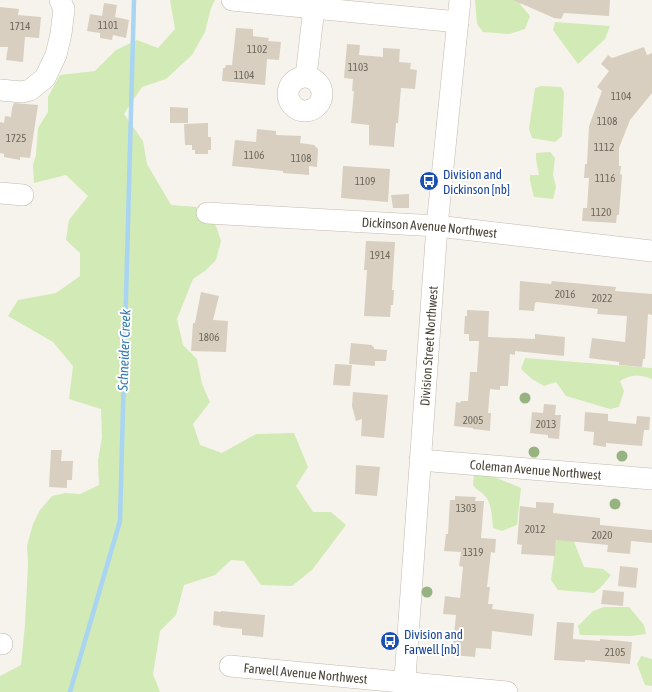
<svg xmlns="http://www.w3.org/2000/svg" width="652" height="692" viewBox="0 0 652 692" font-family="'Asap Condensed',sans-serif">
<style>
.green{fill:#d2eab5}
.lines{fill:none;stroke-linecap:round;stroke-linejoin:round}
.stream{stroke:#a9d4f2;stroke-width:4.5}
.building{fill:#d8cfc1}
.minor-casing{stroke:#c2bbae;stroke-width:22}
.minor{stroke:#fff;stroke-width:21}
.tree{fill:#97b381}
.labels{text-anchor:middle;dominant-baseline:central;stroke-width:4;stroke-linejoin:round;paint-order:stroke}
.number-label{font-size:11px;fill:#6e675b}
.transit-label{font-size:13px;fill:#164399;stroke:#fff;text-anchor:start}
.street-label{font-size:13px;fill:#4b4439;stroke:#fff}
.water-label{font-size:14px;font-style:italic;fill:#2e7ab2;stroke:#fff}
</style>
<rect width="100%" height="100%" fill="#f6f3ec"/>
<g class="green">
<path d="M170,0H215L211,8L205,32L192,55L166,79L142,87L124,114L143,141L147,164L171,205L196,207L216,226L221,241L216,260L205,271L193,279L177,319L183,345L197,359L202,384L210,402L193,424L200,445L222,453L256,434L294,433L308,467L296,486L313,512H331L346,525L312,570L292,586L261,585L244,561L231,560L215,575L184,585L176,615L160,631L153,674L160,692H0V676L21,665L25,625L28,564L27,546L33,524L40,510L52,496L65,493L80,494L99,485L98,461L102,437L101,409L69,399L73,366L53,342L8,316L18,300L56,293L80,276V253L66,240L69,220L88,196L66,175L34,183L33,165L36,155L38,128L48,112V97L60,75L95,71L116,50L137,40L158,48L175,29Z"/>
<path d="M475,0H521L520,4L530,16L525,29L509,34L483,32L477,24Z"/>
<path d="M555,22L610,26L605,39L578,64L553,30Z"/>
<path d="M541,86L561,87L564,92L562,136L555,142L532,138L529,129L535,88Z"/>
<path d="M550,152L555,158L553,175L556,187L553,199L534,197L530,181V175H539L536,159V153Z"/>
<path d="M525,358L652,368V379C639,374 632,374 620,381L624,391L619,407L610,409L566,396L556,382L544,386L532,379L521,369Z"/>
<path d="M474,475L492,476L521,488L517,525L502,531L493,528C492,519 492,503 485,496C482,492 476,490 473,485Z"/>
<path d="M571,534L584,567L603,569L611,575L602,586L594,593L558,590L551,580L557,536Z"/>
<path d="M604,607H629L644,625L646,634L631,636L580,635L578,626L593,611Z"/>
<path d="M641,656L652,659V686L645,685L637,664Z"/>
</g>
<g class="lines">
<path class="stream" d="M70,692L120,521L134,0"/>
</g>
<g class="building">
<path d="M513,0H610L609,16L564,13L561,19L554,18Z"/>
<path d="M104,3L117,5L115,17L129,20L126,38L113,35L112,40L100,38V33L87,31L90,14L102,16Z"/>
<path d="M0,7L19,9L18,15L41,17L39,38L25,37L23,62L6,60L8,47H0Z"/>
<path d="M236,28L253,29V36L269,38L268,41L281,42L279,60L267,59L265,85L222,81L223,68H225L226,65H232Z"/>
<path d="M347,44L360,45L359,55L383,57V48L400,49L399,62L411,63L410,69L417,70L415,89L401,88L398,123H396L394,147L369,145V125L351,123L354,91H352L353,79L344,78Z"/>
<path d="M644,47L647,55L652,53V93L630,120L619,148V166H621L620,174L622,175L619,215H617L616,223L582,221L583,208H587L589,178H584L585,164H587L589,126L602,91L597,87L609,71L601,64L608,55L612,58Z"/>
<path d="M14,103L38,105L30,158L20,157V160L4,157V154L0,153V122L4,123L5,116L11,117L12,108Z"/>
<path d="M170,107L188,108V123H170Z"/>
<path d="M208,123V137H211V150H208V154H195V150H192V145H185L184,124Z"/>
<path d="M257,129L276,131V135L301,136L300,143L314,145L318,149L317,167L309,166V175L283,173V171L232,166L235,140L256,142Z"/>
<path d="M343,166L390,169L388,202L341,198Z"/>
<path d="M409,194V208H393L391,195Z"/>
<path d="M366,241L395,242L392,290H394L393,305H391L390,317L364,316L367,270H364Z"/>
<path d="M520,281L551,284L552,281L616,287L615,291L652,294V315L648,314L645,359H643L642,367L619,365V362L589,358L592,338L625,342L627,316L597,314L598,309L537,302L535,303L534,311L519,310Z"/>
<path d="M201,292L219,296L213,320L228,321L226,352L191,351L193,323H195Z"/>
<path d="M467,310L489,311L488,337L535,339V334L565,337L564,356L515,351V355L510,354L508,386H500V390L490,389L488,413H491L490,431L473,429V428L454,426L456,402L460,403L461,401H468L470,372H477L479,341H469V334H464L465,316H467Z"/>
<path d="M351,343L372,345V346L374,347V349L387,350L386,361H375V366L349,364Z"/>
<path d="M335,364L352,365L350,386L333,385Z"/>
<path d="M353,392L388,395L384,438L361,436L362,419L356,421L352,406Z"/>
<path d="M544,404L556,405L555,415H561L559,439L548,438V435L530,433L532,412L543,413Z"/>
<path d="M585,412L608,414V421L636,424L637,416L650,417L649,430H644L642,446L606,443V447L593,445L594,432L584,431Z"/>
<path d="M51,450H62L61,461H73L72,480H67V488L49,487Z"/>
<path d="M356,465L380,467L377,496L355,494Z"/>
<path d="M455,496L476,497L475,501H484L481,538L496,539L495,553L491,552L487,587H490L488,604H493L492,609L534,614L532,636L492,631L491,649L476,648L475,657L452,655L456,615L443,614L445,596L460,598L463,567L459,566L461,552L444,551L446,534H448L450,500H455Z"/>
<path d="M536,502L554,503L553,513L600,518V525L652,530V543L631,541L630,554L607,552L608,545L556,540L555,556L521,554L522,545L517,544L520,506L536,508Z"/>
<path d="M620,566L638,568L636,588L618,586Z"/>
<path d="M603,590L624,592L623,606L601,604Z"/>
<path d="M214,611L221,612V611L265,615L263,637L242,635V629L220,627L221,626L213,625Z"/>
<path d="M557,622L574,623L573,639L600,641V639L632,642L630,664L585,660V662L554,660Z"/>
</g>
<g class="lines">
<defs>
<g id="minor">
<path d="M232,0L458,22"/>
<path d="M306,76L314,8"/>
<circle cx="305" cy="94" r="17"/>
<path d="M0,90L22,92L30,90L45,78L56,55L61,34L64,9L60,0"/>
<path d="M0,193L23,195"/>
<path id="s1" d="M207,213L437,226L652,251"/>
<path id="s2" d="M420,460L652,479"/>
<path d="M0,644H2"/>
<path id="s3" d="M230,666L507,692"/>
<path id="s4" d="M404,692L437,226L460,0"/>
</g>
</defs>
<use href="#minor" class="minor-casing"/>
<use href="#minor" class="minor"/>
</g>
<g class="tree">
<circle cx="525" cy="398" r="5.5"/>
<circle cx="534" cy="452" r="5.5"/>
<circle cx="622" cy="456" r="5.5"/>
<circle cx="615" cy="504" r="5.5"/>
<circle cx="427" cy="592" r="5.5"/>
</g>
<defs>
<symbol id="bus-disc" viewBox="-11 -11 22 22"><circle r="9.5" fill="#1a4fb4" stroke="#fff"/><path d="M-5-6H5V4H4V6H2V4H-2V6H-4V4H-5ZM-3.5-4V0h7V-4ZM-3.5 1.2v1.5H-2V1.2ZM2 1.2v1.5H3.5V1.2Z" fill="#fff"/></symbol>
</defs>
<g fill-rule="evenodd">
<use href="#bus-disc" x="418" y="170" width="22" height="22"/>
<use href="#bus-disc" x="379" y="630" width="22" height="22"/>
</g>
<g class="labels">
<g class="number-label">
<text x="108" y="25">1101</text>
<text x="20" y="26">1714</text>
<text x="257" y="49">1102</text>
<text x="358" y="67">1103</text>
<text x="244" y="75">1104</text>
<text x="621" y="96">1104</text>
<text x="607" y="121">1108</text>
<text x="16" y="138">1725</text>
<text x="604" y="147">1112</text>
<text x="254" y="155">1106</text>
<text x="301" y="158">1108</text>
<text x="605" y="178">1116</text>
<text x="365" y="181">1109</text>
<text x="601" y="212">1120</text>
<text x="380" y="255">1914</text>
<text x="565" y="294">2016</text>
<text x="602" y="298">2022</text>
<text x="209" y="337">1806</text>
<text x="473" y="420">2005</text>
<text x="546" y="424">2013</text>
<text x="466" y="508">1303</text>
<text x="535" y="529">2012</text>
<text x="602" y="535">2020</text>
<text x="473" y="552">1319</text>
<text x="615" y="652">2105</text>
</g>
<g class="transit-label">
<text x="443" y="174">Division and<tspan x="443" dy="15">Dickinson [nb]</tspan></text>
<text x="404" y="634">Division and<tspan x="404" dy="15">Farwell [nb]</tspan></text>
</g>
<g class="street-label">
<text stroke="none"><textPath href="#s1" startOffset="223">Dickinson Avenue Northwest</textPath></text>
<text stroke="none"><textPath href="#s4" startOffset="347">Division Street Northwest</textPath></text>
<text stroke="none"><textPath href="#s2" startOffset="116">Coleman Avenue Northwest</textPath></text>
<text stroke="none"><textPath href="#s3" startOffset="76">Farwell Avenue Northwest</textPath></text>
</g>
<g class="water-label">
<text transform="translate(124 350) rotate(-88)">Schneider Creek</text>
</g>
</g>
</svg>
